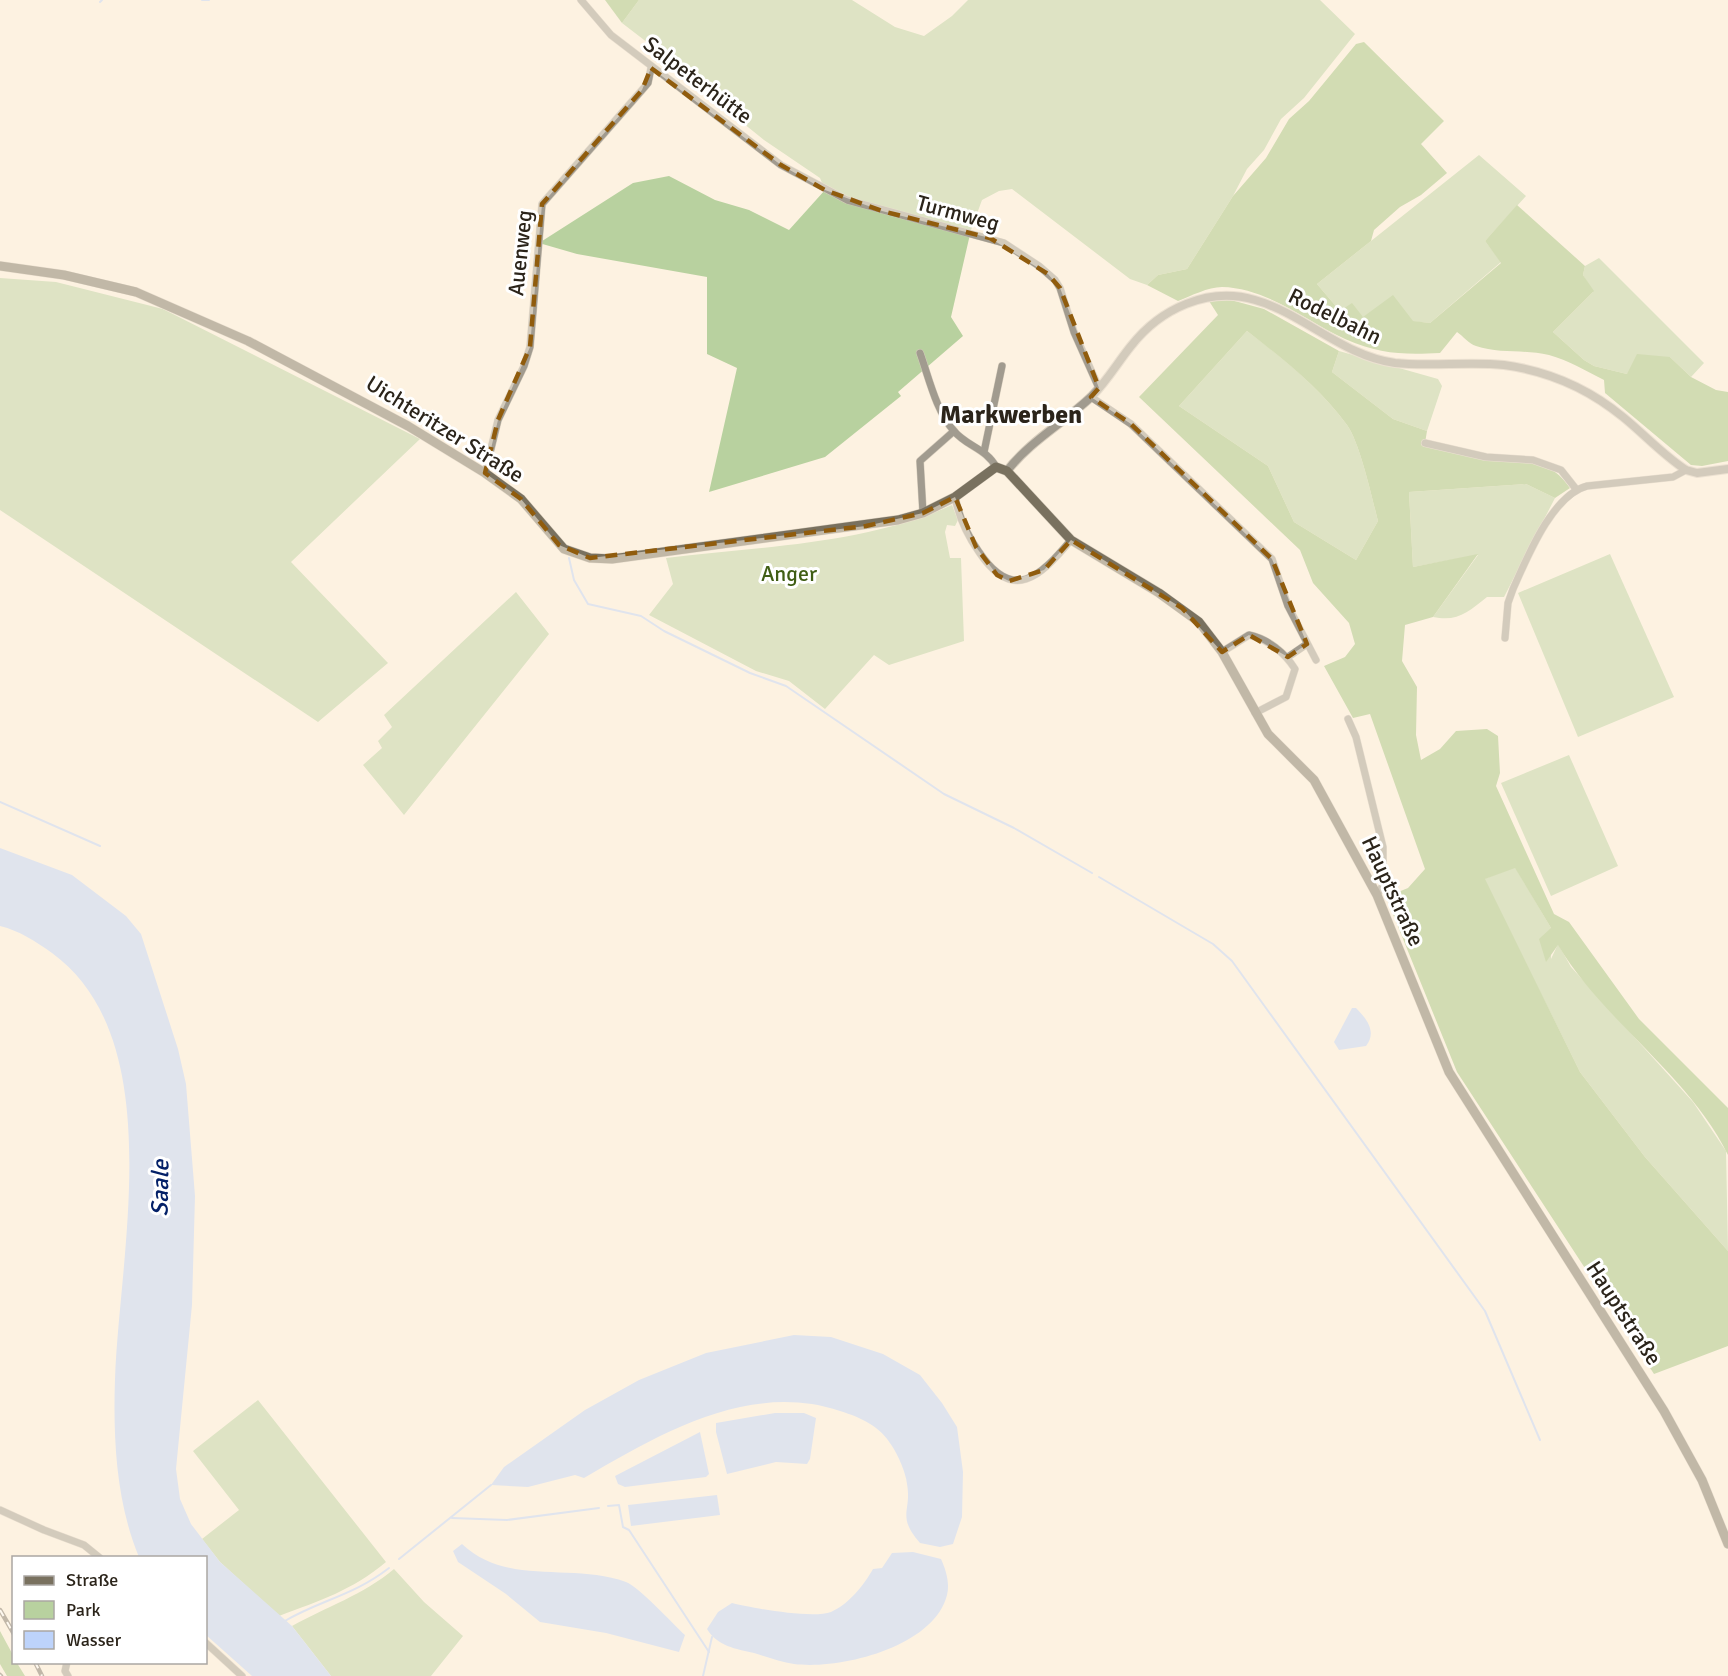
<svg xmlns="http://www.w3.org/2000/svg" width="1728" height="1676" viewBox="0 0 1728 1676" font-family="Signika,sans-serif">
<style>
.green{fill:#b8d19f}
.forest{fill:#9ec07b;fill-rule:evenodd}
.water{fill:#bdd3fb}
.lines{fill:none;stroke-linecap:round;stroke-linejoin:round}
.stream{stroke:#bdd3fb;stroke-width:2}
.minor-casing{stroke:#d7cdbd;stroke-width:8}
.tertiary-casing{stroke:#d7cdbd;stroke-width:10}
.secondary-casing{stroke:#d7cdbd;stroke-width:10}
.minor{stroke:#a19b8f;stroke-width:7}
.tertiary{stroke:#a19b8f;stroke-width:8}
.secondary{stroke:#79715f;stroke-width:9}
.rail-casing{stroke:#786f63;stroke-width:4.5}
.rail{stroke:#fff;stroke-width:2;stroke-dasharray:7;stroke-linecap:butt}
.marked{fill:none;stroke:#905c0d;stroke-width:4.5;stroke-dasharray:12 8;stroke-linejoin:round}
.labels{text-anchor:middle;dominant-baseline:central;stroke-width:6;stroke-linejoin:round;paint-order:stroke}
.street-label{font-size:22px;fill:#2b241a;stroke:#fff}
.park-label{font-size:22px;fill:#405e15;stroke:#fff}
.water-label{font-size:24px;font-style:italic;fill:#032068;stroke:#fff}
.quarter-label{font-size:26px;font-weight:bold;fill:#2b241a;stroke:#fff}
</style>
<rect width="100%" height="100%" fill="#fdf2e1"/>
<g class="green">
<path d="M639,0H852L895,27L924,36L952,16L968,0H1320L1355,34L1304,98L1281,119L1264,150L1247,169L1233,196L1187,269L1158,275L1147,285L1130,279L1012,189L999,191L982,200L971,230L951,317L963,336L898,392L901,396L825,457L709,492L737,368L707,354V277L577,254L539,243L633,183L669,176L715,200L749,210L789,230L825,190L820,178L764,140L738,119L704,86L622,23Z"/>
<path d="M1479,155L1526,196L1485,241L1501,262L1430,323L1363,317L1340,311L1317,284Z"/>
<path d="M1599,258L1704,363L1691,377L1670,357L1627,374L1594,366L1584,360L1553,332L1593,292L1583,275L1585,266Z"/>
<path d="M0,278L56,282L163,309L420,439L291,562L388,663L318,722L0,510Z"/>
<path d="M1247,331C1283,358 1320,388 1347,425C1360,443 1372,498 1378,521L1356,560L1294,522L1268,466L1179,406Z"/>
<path d="M1339,351L1438,379L1442,386L1427,431L1393,419L1332,372Z"/>
<path d="M1526,484L1555,498L1504,597H1487C1468,612 1458,622 1433,617L1478,555L1413,567L1409,492Z"/>
<path d="M952,505L958,520L955,526L947,525L945,532L950,558H961L964,641L889,665L874,655L825,709L789,681L756,671L649,615L673,584L666,558C758,547 867,544 952,505Z"/>
<path d="M1610,554L1674,697L1578,737L1518,593Z"/>
<path d="M516,592L549,634L404,815L363,765L382,748L378,741L392,727L384,715Z"/>
<path d="M1569,755L1618,866L1551,896L1501,783Z"/>
<path d="M1515,867L1551,928V959L1558,944L1571,967L1693,1102L1726,1151L1728,1251L1645,1157L1580,1072L1484,879Z"/>
<path d="M258,1400L386,1562C351,1591 321,1600 279,1616L220,1562L202,1539L239,1510L193,1451Z"/>
<path d="M394,1569L424,1602L463,1636L431,1676H331L292,1626C326,1607 363,1595 394,1569Z"/>
</g>
<g class="forest">
<path d="M605,0H639L622,23Z"/>
<path d="M1364,42L1444,121L1421,144L1447,173L1421,195L1400,207L1374,230L1371,241L1317,284L1340,311L1352,303L1363,317L1393,295L1413,321L1430,323L1501,263L1485,241L1517,205L1585,266L1583,275L1594,291L1553,332L1584,360L1594,366L1627,374L1637,354L1670,357L1691,377L1716,390L1728,392V461L1702,466L1691,465L1605,393L1604,380C1586,371 1568,360 1549,355C1524,349 1499,354 1476,346C1469,344 1463,336 1457,332L1440,353C1403,355 1380,354 1345,339C1306,321 1267,288 1222,287C1208,287 1191,296 1178,301L1147,285L1158,275L1187,269L1233,196L1266,158L1289,119L1309,101L1356,44Z"/>
<path d="M1231,300L1264,309L1339,351L1332,372L1393,419L1427,431L1425,443C1445,448 1466,454 1486,457C1522,462 1546,454 1570,488L1555,498L1526,484L1409,492L1413,567L1478,554L1433,617L1405,625L1402,661L1417,687L1416,735L1421,760L1440,749L1456,731L1487,729L1498,736L1500,773L1496,786L1554,914L1569,922L1639,1019L1728,1108V1155C1690,1076 1603,1021 1558,945L1546,962L1539,939L1551,928L1515,868L1485,879L1580,1072L1645,1157L1728,1251V1346L1654,1374L1457,1072L1386,897L1408,888L1425,869L1370,714L1353,718L1324,666L1345,657L1355,644L1349,623L1313,583L1300,550L1139,397L1218,315L1209,301ZM1247,331C1283,359 1320,388 1347,425C1360,443 1372,498 1378,521L1356,560L1294,522L1268,466L1179,406Z"/>
<path d="M0,1631L13,1655L14,1662L17,1663L25,1676H7L0,1664Z"/>
</g>
<g class="water">
<path d="M0,848L72,875L126,916L141,934L178,1049L186,1084L195,1196L192,1305L176,1469L180,1499L191,1524L220,1562L292,1626L331,1676H252L206,1635V1558L139,1557C116,1502 113,1438 115,1379C119,1255 170,1039 52,953C35,941 20,931 0,926Z"/>
<path d="M1352,1008H1356C1367,1019 1377,1032 1366,1046L1339,1050L1334,1042Z"/>
<path d="M794,1335L831,1337L883,1354L920,1375L942,1403L957,1427L963,1472L962,1517L953,1544L940,1547L920,1543C896,1515 912,1512 907,1484C906,1473 898,1455 892,1446C880,1426 862,1418 840,1411C749,1381 661,1433 584,1478L575,1475L528,1487L491,1485L504,1467L585,1410L639,1380L706,1353Z"/>
<path d="M775,1413H804L816,1418L810,1459L807,1464L776,1462L727,1474L716,1432V1423Z"/>
<path d="M700,1432L709,1474L706,1477L625,1487L618,1484L615,1476Z"/>
<path d="M717,1495L720,1515L631,1526L628,1505Z"/>
<path d="M462,1544C508,1587 571,1562 626,1582C639,1587 673,1624 685,1635L679,1652L606,1633L540,1622L506,1594L458,1562L453,1551Z"/>
<path d="M913,1552L941,1559C946,1570 950,1583 947,1595C934,1647 840,1670 794,1664C781,1662 767,1657 754,1653C736,1649 717,1646 707,1629L718,1612L732,1603C752,1608 812,1619 831,1612C849,1604 864,1585 873,1569L882,1568L892,1553Z"/>
</g>
<g class="lines">
<g class="stream">
<path d="M202,0H209"/>
<path d="M100,2L102,0"/>
<path d="M569,558L574,580L588,604L641,616L664,631L750,673L786,686L944,794L1014,828L1092,873"/>
<path d="M0,802L100,846"/>
<path d="M1099,877L1213,944L1232,961L1485,1311L1540,1440"/>
<path d="M608,1506L619,1505L623,1527L629,1530L709,1652"/>
<path d="M452,1518L507,1520L599,1508"/>
<path d="M399,1559L491,1485"/>
<path d="M283,1622C320,1600 353,1596 389,1568"/>
<path d="M703,1676L712,1637"/>
</g>
<defs>
<g id="minor">
<path d="M581,0L611,35L781,165L847,200L1004,243L1039,266L1055,280L1060,288L1074,332L1099,388"/>
<path d="M920,353C929,378 936,411 954,431C966,446 987,449 996,467"/>
<path d="M1091,397L1131,424L1272,559L1288,606L1316,660"/>
<path d="M1425,443L1486,457L1533,460L1561,470L1576,489"/>
<path d="M984,452L1002,366"/>
<path d="M485,473L498,420L524,366L530,347L542,204L642,90L648,83L651,68"/>
<path d="M955,497C959,518 967,535 979,552C1013,603 1040,577 1071,540"/>
<path d="M923,513L920,461L954,431"/>
<path d="M1505,638L1508,603L1513,589C1527,558 1552,495 1587,486L1673,477L1686,470"/>
<path d="M1222,652L1249,635C1268,639 1285,653 1295,669L1286,697L1255,713"/>
<path d="M1288,657L1307,644"/>
<path d="M1348,719L1356,737L1383,847V885L1377,895"/>
<path d="M0,1510L44,1530L84,1545L100,1558"/>
<path d="M206,1643L242,1676"/>
<path d="M67,1662L65,1671L68,1676"/>
</g>
<path id="tertiary" d="M1007,471C1030,441 1065,422 1092,396C1107,381 1118,362 1131,346C1160,309 1208,286 1255,300C1304,314 1343,356 1395,363C1431,367 1468,361 1504,365C1548,371 1589,389 1623,417C1644,434 1663,455 1686,470L1697,473L1728,469"/>
<path id="secondary" d="M0,266L64,275L136,292L248,341L408,426L485,473L521,499L564,549L590,558L612,559L898,520L923,513L955,497L996,467L1007,471L1071,540L1159,593L1199,622L1222,652L1268,734L1314,780L1377,895L1449,1072L1664,1411L1702,1480L1728,1544"/>
</defs>
<use href="#minor" class="minor-casing"/>
<use href="#tertiary" class="tertiary-casing"/>
<use href="#secondary" class="secondary-casing"/>
<use href="#minor" class="minor"/>
<use href="#tertiary" class="tertiary"/>
<use href="#secondary" class="secondary"/>
<defs>
<g id="rail">
<path d="M0,1610L14,1634"/>
<path d="M35,1662L42,1676"/>
<path d="M0,1675L1,1676"/>
</g>
</defs>
<use href="#rail" class="rail-casing"/>
<use href="#rail" class="rail"/>
</g>
<path d="M0 0H1728V1676H0ZM651,68L781,165L825,190L882,211L990,238L1048,274L1060,288L1099,388L1091,397L1131,424L1272,559L1307,644L1288,657L1249,635L1222,652L1182,608L1071,540L1044,570L1009,581L997,575L976,547L955,497L923,513L866,526L590,558L559,545L521,499L485,473L498,420L530,347L542,204L642,90Z" fill="#fdf2e1" fill-opacity=".55" fill-rule="evenodd"/>
<path class="marked" d="M651,68L781,165L825,190L882,211L990,238L1048,274L1060,288L1099,388L1091,397L1131,424L1272,559L1307,644L1288,657L1249,635L1222,652L1182,608L1071,540L1044,570L1009,581L997,575L976,547L955,497L923,513L866,526L590,558L559,545L521,499L485,473L498,420L530,347L542,204L642,90Z"/>
<g class="labels">
<g class="street-label">
<text transform="translate(698 80) rotate(37)">Salpeterhütte</text>
<text transform="translate(958 213) rotate(15)">Turmweg</text>
<text transform="translate(520 253) rotate(-84)">Auenweg</text>
<text transform="translate(1335 316) rotate(26)">Rodelbahn</text>
<text transform="translate(445 429) rotate(32)">Uichteritzer Straße</text>
<text transform="translate(1393 891) rotate(65)">Hauptstraße</text>
<text transform="translate(1624 1313) rotate(57)">Hauptstraße</text>
</g>
<g class="park-label">
<text x="789" y="573">Anger</text>
</g>
<g class="water-label">
<text transform="translate(160 1188) rotate(-89)">Saale</text>
</g>
<g class="quarter-label">
<text x="1011" y="415">Markwerben</text>
</g>
</g>
<rect x="12" y="1556" width="195" height="108" fill="#ffffff" stroke="#aaa7a3" stroke-width="1.5"/>
<rect x="24" y="1576" width="30" height="9" fill="#79715f" stroke="#aaa7a3" stroke-width="1.5"/>
<text x="66" y="1586" font-size="18" fill="#2b241a">Straße</text>
<rect x="24" y="1601" width="30" height="18" fill="#b8d19f" stroke="#aaa7a3" stroke-width="1.5"/>
<text x="66" y="1616" font-size="18" fill="#2b241a">Park</text>
<rect x="24" y="1631" width="30" height="18" fill="#bdd3fb" stroke="#aaa7a3" stroke-width="1.5"/>
<text x="66" y="1646" font-size="18" fill="#2b241a">Wasser</text>
</svg>
